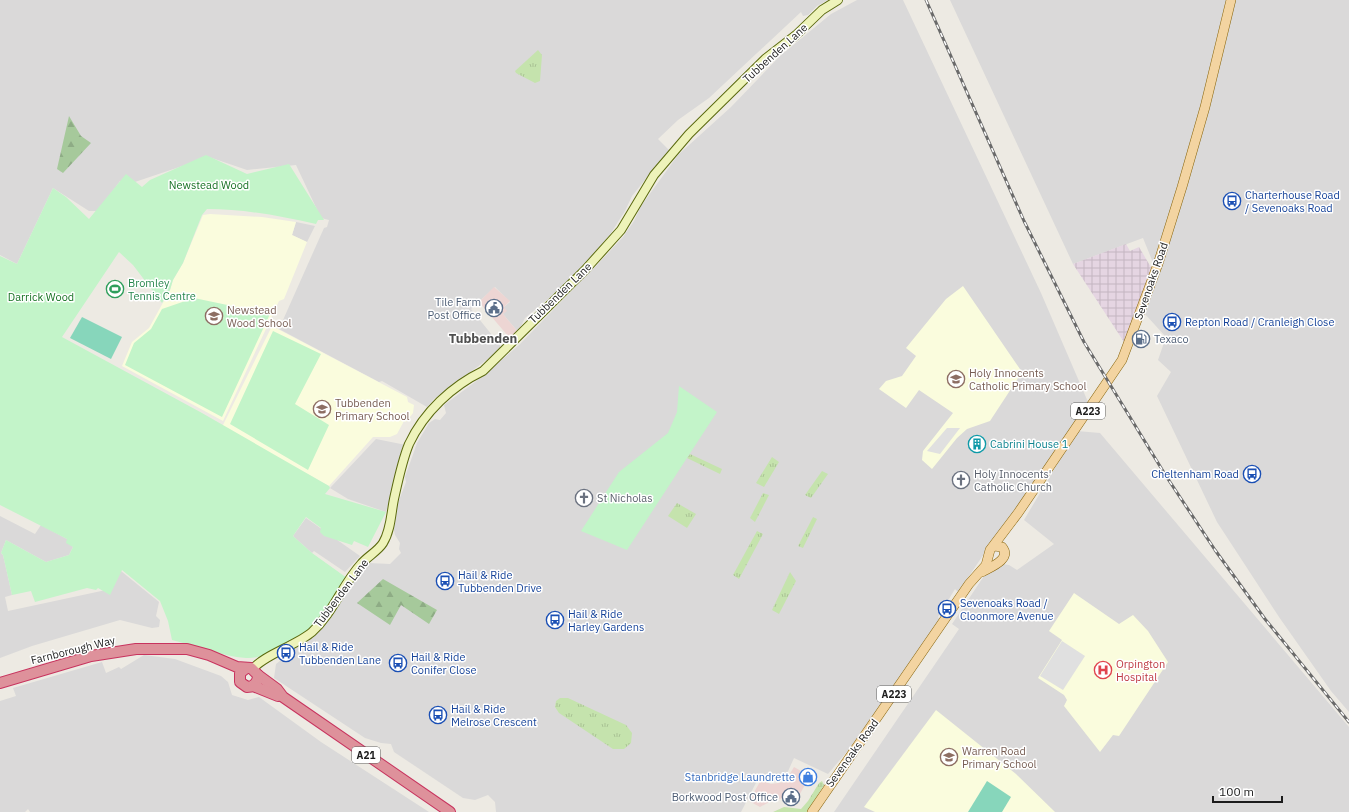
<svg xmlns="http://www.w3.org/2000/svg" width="1349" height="812" viewBox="0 0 1349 812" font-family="'IBM Plex Sans',sans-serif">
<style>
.residential{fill:#dad9d9}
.commercial{fill:#edd5d3}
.industrial{fill:url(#industrial-grid)}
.education{fill:#fafcdd}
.grass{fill:url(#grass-tufts)}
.forest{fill:url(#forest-firs)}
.park{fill:#c3f4c9}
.pitch{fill:#87d6bb}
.parking{fill:#e0e0e0}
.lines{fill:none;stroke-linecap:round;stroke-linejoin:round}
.secondary-casing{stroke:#5a690e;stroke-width:10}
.primary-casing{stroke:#88650d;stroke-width:10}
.highway-casing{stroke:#c8335e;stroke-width:12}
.secondary{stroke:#eef3ba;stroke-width:8}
.primary{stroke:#f3d4a1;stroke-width:9}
.highway{stroke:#de919b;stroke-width:10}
.rail-casing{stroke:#6a6a6a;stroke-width:3}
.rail{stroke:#fff;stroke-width:1.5;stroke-dasharray:4.5;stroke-linecap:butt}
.labels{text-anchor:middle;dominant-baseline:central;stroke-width:3;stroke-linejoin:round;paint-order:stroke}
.shield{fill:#fff;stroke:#606060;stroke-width:1}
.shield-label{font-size:10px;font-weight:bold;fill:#1c1c1c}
.street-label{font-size:11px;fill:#1c1c1c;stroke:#fff}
.park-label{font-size:11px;fill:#147021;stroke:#fff}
.transit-label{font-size:11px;fill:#164399;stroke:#fff;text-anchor:start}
.leisure-label{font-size:11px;fill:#27864d;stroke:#fff;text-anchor:start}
.service-label{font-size:11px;fill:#4e5e75;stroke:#fff;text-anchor:end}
.education-label{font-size:11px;fill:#785e54;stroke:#fff;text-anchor:start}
.culture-label{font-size:11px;fill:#0d838f;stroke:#fff;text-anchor:start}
.worship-label{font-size:11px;fill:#5b616d;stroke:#fff;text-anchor:start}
.health-label{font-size:11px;fill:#be3a42;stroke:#fff;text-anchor:start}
.shop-label{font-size:11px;fill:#366cbe;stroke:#fff;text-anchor:end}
.quarter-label{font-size:13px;font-weight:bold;fill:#4f4f4f;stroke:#fff}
</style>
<defs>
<pattern id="industrial-grid" width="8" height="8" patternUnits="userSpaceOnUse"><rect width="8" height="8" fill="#e5d5e2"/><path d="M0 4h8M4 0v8" fill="none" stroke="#c4b6c1"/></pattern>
<pattern id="grass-tufts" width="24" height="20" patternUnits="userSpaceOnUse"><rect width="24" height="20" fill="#c5e3ad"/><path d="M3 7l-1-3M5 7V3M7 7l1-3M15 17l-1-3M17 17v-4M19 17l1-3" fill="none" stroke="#a9c294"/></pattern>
<pattern id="forest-firs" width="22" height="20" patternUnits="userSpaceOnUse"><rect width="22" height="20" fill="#a6c99b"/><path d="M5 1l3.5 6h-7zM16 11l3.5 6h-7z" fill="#8eac85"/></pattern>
</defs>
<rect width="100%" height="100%" fill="#edeae3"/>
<g class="residential">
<path d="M0,0H828L817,6L808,15L803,16L801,12L709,98L678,120L658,139L669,150L632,196L625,211L609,236L583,266L560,289L525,318L518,332L503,314L504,307L510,302L495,287L471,309L500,345V350L434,399L427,407L382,381L379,382L279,329L324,228L327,227L329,220L321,218L296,165L247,170L209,157L129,184L120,181L98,211H89L53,188L17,264L0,255Z"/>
<path d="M857,0H903L1041,293L1088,402L958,592L955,589L938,617L940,620L917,653L850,748L828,774L794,758L784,780L773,782L759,777L741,812H496L495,802L488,795L475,800L463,798L394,752L391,744L381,743L365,738L274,678L276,664L310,637L357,574L369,563L390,564L401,553L399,549L400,543L395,535L392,521L395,511L406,482L405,477L417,443L429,423L435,419L440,420L446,413L444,405L483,376L519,345L596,266L623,237L634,221L641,206L678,155L731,107L780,56L831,14Z"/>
<path d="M950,0H1349V712L1331,691L1279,617L1217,522L1157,396L1171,372L1158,360L1166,337L1144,313L1158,275L1143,238L1073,264Z"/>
<path d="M296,222L315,226L307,242L292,235Z"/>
<path d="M1077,431L1100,433L1349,727V812H834L959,629L952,624L984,576L1002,564L1009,565L1017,570L1054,544L1024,520Z"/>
<path d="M376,439L406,445L386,512L348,499L330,488Z"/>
<path d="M0,516L35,534L41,525L67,539L73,547L69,555L46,562L6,540L1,553L3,555L12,595L5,597L8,611L106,590L116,567L159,602L156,616L160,620L159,627L152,628L120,620L32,646L0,658Z"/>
<path d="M306,518L360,556L345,572L314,551L312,553L293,536Z"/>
<path d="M144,655L175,659L221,676L228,682L232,695L248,700L259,697L321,742L429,812H30L28,809L25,812H0V701L16,696L13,688L102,662L106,673L119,667L121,669Z"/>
</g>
<g class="commercial">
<path d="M494,287L510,301L504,307L507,311L503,314L518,332L512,337L508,336L479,302Z"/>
<path d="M794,767L810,776L796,801L784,798L773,800L760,807L749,801L761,780L771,784L785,782Z"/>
</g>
<path class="industrial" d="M1126,244L1130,251L1139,247L1152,269L1124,342L1073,264Z"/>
<g class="education">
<path d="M210,214L262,217L296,222L292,235L307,242L284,299L279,301L223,421L122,366L132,342L149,328L170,290L173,280L183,263L203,215Z"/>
<path d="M963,286L1022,372L990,421L967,429L957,438L932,469L922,460L923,451L953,413L919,390L906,408L879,389L886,381L902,376L916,356L906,348L946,299Z"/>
<path d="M272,326L407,397L408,402L414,405L413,413L406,422L404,421L397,434L390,437H373L329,486L222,427Z"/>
<path d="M1074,593L1119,624L1133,615L1148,631L1168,662L1119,736L1113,735L1100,752L1064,706L1067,700L1064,695L1038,678L1062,640L1049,631Z"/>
<path d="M936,710L1016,774L1055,812H875L864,807Z"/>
</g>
<g class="grass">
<path d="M538,50L542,55L540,81L535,83L516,73L515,71Z"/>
<path d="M690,454L722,469L720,474L687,458Z"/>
<path d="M772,457L779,462L764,487L756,483Z"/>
<path d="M822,471L828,474L811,498L805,495Z"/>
<path d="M763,493L769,495L755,522L750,518Z"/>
<path d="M677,503L696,514L687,528L668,516Z"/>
<path d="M813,517L817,519L803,548L798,546Z"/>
<path d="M757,531L763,534L739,579L733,575Z"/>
<path d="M790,572L796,581L779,614L772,610Z"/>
<path d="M560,698H568L626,725L632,733L631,743L624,749H613L559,713L555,707L556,701Z"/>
<path d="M822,781L824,785L807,812H773L784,807L801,809L808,801L819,783Z"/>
</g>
<g class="forest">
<path d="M69,116L81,136L91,143L63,173L57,169Z"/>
<path d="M383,579L437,610L429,624L401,605L390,625L357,603Z"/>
</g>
<g class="park">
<path d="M206,155L247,174L289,164L324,220H318L316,224C280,216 244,209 207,209L202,215L183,263L173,280L170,290L162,303L133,265L119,252L62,337L202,413L329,486L330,488L325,494L386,512L368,547L354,541L352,545L324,536L320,532L321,528L306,517L293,536L312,553L347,578C339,591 332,606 323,617C311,634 267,660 246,658C221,656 197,646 172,640L168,621L160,601L122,570L110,595L98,588L96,590L87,588L35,602L31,591L12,595L3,555L1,553L6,540L46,562L69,555L73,547L66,543L67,539L0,505V256L17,264L53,188L66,197L89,219L126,174L142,187L150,180Z"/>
<path d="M194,298L270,314L222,417L125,365L134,343L151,329L162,309Z"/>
<path d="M273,331L321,354L295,404L329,425L308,470L230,424Z"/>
<path d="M679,386L717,412L627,550L581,531L619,472L668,433L677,412Z"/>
</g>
<g class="pitch">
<path d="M82,317L122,337L111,359L70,338Z"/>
<path d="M987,781L1011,797L1002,812H968Z"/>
</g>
<g class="parking">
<path d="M947,428H960L940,454L927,451Z"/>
<path d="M1062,641L1085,656L1063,690L1040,676Z"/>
</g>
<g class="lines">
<defs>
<path id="secondary" d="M253,669C262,656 297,645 312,632C333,613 342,585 361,564C368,556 378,551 383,543C391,530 391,513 394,499C398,481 402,461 409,444C424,412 452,386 483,371L585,270L621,230L654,175L689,134L765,59L796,35L822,10L838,0"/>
<g id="primary">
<path d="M982,572C991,567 1012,559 1002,547L994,546"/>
<path d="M812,812L969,584L986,565L990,550L1018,513L1122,360L1158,264L1182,187L1205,107L1231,0"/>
</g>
<g id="highway">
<path d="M258,675L277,689L283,697L450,812"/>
<path d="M0,683L91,656L136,649H187L209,655L237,667L251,668L258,675C258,682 254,687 247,687L240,682V673L245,669"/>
<path d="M253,686L278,696"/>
</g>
</defs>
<use href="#secondary" class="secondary-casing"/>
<use href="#primary" class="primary-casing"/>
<use href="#highway" class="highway-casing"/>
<use href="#secondary" class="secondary"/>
<use href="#primary" class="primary"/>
<use href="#highway" class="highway"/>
<defs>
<path id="rail" d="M926,0L1024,221L1084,342L1166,476L1215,550L1265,619L1349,722"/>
</defs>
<use href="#rail" class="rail-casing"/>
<use href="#rail" class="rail"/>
</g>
<defs>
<symbol id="bus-ring" viewBox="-11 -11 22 22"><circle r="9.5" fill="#fff" stroke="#1a4fb4" stroke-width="1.5"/><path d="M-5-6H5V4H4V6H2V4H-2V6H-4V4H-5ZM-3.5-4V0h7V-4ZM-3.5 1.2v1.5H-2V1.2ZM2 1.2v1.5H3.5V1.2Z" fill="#1a4fb4"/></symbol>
<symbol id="stadium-ring" viewBox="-11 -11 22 22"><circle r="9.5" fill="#fff" stroke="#2e9e5b" stroke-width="1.5"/><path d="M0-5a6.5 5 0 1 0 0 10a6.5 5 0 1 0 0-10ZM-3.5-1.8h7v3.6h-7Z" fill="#2e9e5b"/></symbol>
<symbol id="civic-ring" viewBox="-11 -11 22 22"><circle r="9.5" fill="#fff" stroke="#5c6f8a" stroke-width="1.5"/><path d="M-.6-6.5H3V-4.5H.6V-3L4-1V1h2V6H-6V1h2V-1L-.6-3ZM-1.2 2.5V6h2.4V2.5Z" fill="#5c6f8a"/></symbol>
<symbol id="school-ring" viewBox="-11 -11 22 22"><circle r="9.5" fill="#fff" stroke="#8d6e63" stroke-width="1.5"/><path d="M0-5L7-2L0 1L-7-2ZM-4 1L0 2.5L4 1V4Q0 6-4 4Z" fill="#8d6e63"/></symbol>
<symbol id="fuel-ring" viewBox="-11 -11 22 22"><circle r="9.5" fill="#fff" stroke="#5c6f8a" stroke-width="1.5"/><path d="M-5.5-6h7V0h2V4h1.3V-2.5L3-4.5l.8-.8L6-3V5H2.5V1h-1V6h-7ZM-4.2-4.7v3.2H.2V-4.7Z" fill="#5c6f8a"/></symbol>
<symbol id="building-ring" viewBox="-11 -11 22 22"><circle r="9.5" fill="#fff" stroke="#0f9aa8" stroke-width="1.5"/><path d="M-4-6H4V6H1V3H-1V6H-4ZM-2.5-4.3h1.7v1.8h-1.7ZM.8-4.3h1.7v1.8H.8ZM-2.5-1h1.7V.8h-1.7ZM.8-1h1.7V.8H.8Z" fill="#0f9aa8"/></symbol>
<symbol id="church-ring" viewBox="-11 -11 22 22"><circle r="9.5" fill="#fff" stroke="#6b7280" stroke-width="1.5"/><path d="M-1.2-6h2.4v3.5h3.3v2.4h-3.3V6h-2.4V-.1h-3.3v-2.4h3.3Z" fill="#6b7280"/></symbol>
<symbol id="hospital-ring" viewBox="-11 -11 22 22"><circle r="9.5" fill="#fff" stroke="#e0444e" stroke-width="1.5"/><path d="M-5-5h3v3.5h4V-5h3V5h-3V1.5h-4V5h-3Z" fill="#e0444e"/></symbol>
<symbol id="shop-ring" viewBox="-11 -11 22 22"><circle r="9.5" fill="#fff" stroke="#3f7fe0" stroke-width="1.5"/><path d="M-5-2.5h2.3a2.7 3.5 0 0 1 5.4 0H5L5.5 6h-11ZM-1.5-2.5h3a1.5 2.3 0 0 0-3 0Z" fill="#3f7fe0"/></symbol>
</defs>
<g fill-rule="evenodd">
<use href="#bus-ring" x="1222" y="191" width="20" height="20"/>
<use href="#stadium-ring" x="105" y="279" width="20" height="20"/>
<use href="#civic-ring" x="484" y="298" width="20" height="20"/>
<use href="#school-ring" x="204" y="306" width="20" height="20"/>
<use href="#bus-ring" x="1162" y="312" width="20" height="20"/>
<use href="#fuel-ring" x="1131" y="329" width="20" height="20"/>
<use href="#school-ring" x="946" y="369" width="20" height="20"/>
<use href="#school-ring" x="312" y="399" width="20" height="20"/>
<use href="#building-ring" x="967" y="434" width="20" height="20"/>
<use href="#bus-ring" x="1242" y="464" width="20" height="20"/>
<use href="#church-ring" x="951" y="470" width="20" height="20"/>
<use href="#church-ring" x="574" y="488" width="20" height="20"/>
<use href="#bus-ring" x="435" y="571" width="20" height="20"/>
<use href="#bus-ring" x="937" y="599" width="20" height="20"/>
<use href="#bus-ring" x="545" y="610" width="20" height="20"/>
<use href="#bus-ring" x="276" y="643" width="20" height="20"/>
<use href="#bus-ring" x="388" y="653" width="20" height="20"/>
<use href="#hospital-ring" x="1093" y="660" width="20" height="20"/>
<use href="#bus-ring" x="428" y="705" width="20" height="20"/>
<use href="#school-ring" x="939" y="747" width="20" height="20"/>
<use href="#shop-ring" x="798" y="767" width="20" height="20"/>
<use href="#civic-ring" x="781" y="787" width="20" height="20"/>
</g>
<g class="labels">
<g class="shield">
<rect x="1071" y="403" width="34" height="16" rx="3"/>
<rect x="877" y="686" width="34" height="16" rx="3"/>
<rect x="352" y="747" width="28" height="16" rx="3"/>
</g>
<g class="shield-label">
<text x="1088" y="411">A223</text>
<text x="894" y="694">A223</text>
<text x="366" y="755">A21</text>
</g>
<g class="street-label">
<text transform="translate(775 53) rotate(-42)">Tubbenden Lane</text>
<text transform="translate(1151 281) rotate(-71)">Sevenoaks Road</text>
<text transform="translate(560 293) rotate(-44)">Tubbenden Lane</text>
<text transform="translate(341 593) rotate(-53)">Tubbenden Lane</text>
<text transform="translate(73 650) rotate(-14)">Farnborough Way</text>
<text transform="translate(852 753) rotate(-54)">Sevenoaks Road</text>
</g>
<g class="park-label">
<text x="209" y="185">Newstead Wood</text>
<text x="41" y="297">Darrick Wood</text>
</g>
<g class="transit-label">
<text x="1245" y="195">Charterhouse Road<tspan x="1245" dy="13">/ Sevenoaks Road</tspan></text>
<text x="1185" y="322">Repton Road / Cranleigh Close</text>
<text x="1239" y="474" text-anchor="end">Cheltenham Road</text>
<text x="458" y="575">Hail &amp; Ride<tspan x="458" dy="13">Tubbenden Drive</tspan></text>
<text x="960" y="603">Sevenoaks Road /<tspan x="960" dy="13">Cloonmore Avenue</tspan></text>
<text x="568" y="614">Hail &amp; Ride<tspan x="568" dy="13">Harley Gardens</tspan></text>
<text x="299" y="647">Hail &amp; Ride<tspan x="299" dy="13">Tubbenden Lane</tspan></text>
<text x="411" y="657">Hail &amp; Ride<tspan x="411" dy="13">Conifer Close</tspan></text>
<text x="451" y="709">Hail &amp; Ride<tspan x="451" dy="13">Melrose Crescent</tspan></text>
</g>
<g class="leisure-label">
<text x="128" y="283">Bromley<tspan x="128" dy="13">Tennis Centre</tspan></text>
</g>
<g class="service-label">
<text x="481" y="302">Tile Farm<tspan x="481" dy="13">Post Office</tspan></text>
<text x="1154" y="339" text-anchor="start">Texaco</text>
<text x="778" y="797">Borkwood Post Office</text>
</g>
<g class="education-label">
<text x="227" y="310">Newstead<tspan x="227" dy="13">Wood School</tspan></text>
<text x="969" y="373">Holy Innocents<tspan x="969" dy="13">Catholic Primary School</tspan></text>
<text x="335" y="403">Tubbenden<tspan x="335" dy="13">Primary School</tspan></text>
<text x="962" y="751">Warren Road<tspan x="962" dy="13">Primary School</tspan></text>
</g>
<g class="culture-label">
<text x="990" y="444">Cabrini House 1</text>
</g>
<g class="worship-label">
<text x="974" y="474">Holy Innocents'<tspan x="974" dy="13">Catholic Church</tspan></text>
<text x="597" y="498">St Nicholas</text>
</g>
<g class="health-label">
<text x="1116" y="664">Orpington<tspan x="1116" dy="13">Hospital</tspan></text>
</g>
<g class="shop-label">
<text x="795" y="777">Stanbridge Laundrette</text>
</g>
<g class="quarter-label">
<text x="483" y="338">Tubbenden</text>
</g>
</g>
<path d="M1213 796v6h69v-6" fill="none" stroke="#1c1c1c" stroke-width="2"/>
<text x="1219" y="796" font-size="12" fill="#1c1c1c" stroke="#ffffff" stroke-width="3" paint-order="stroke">100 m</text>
</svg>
